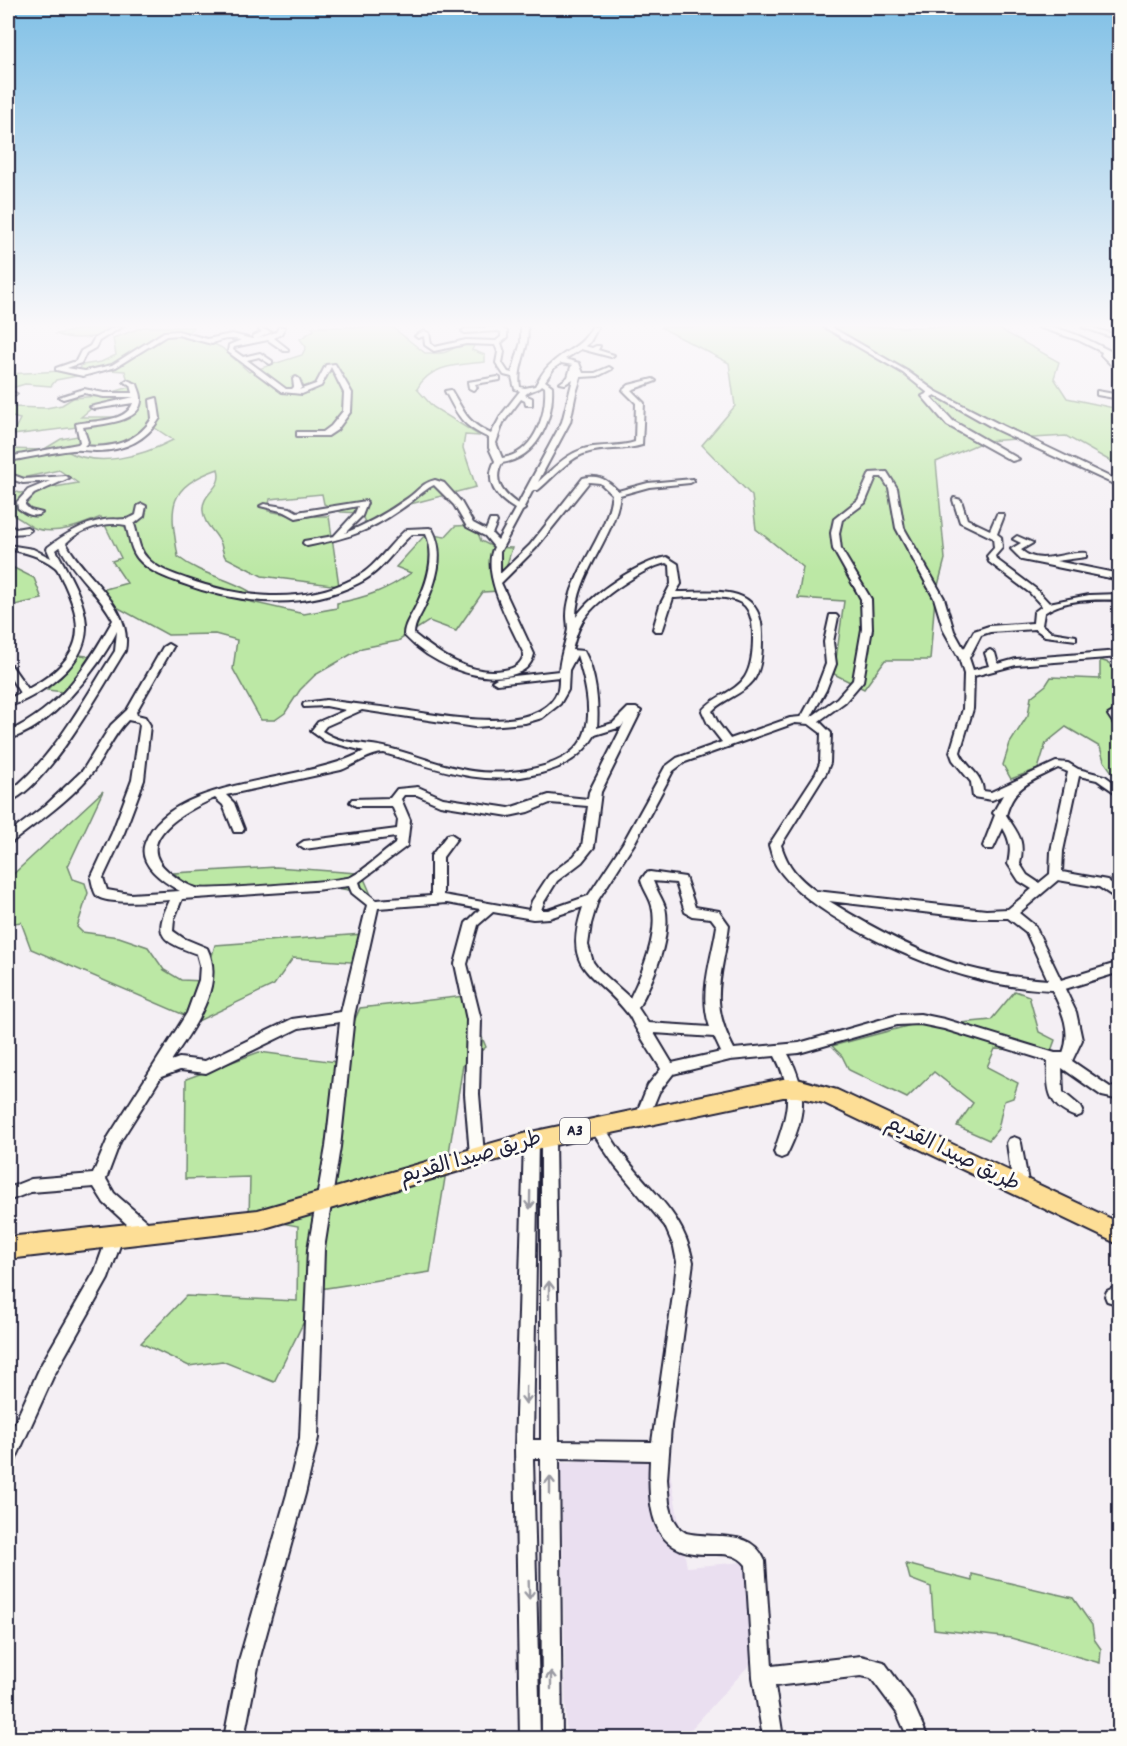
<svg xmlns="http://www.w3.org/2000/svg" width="1127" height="1746" viewBox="0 0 1127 1746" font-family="Dekko,'Playpen Sans Arabic',sans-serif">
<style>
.built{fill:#eadff0}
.green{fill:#bce8a5;stroke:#6f8570;stroke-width:1.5;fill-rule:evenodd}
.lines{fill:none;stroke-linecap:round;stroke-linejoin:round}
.minor-casing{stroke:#22223b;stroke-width:4}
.highway-casing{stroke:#22223b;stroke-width:4}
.minor{fill:#fdfcf7;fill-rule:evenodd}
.highway{fill:#fdde96;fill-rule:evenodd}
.oneway{stroke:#9a9aa2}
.labels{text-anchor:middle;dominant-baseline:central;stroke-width:6;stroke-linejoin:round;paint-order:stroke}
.shield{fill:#fdfcf7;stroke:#646373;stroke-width:1.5}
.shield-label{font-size:16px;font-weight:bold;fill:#22223b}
.near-street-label{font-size:21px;fill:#22223b;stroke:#fdfcf7}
</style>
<rect width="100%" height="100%" fill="#f4eff4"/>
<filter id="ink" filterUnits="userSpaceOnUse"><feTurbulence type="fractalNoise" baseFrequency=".0167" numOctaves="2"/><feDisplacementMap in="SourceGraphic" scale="12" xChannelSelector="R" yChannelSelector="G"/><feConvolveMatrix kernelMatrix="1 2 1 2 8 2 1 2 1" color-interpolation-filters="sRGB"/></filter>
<g filter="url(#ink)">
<path class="built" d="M666,1450L687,1567L755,1561L752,1662L683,1738H566L561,1463Z"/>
<g class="green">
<path d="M95,327H125C107,337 75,342 56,334Z"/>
<path d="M143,327H194L185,337L212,343L222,348L249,372L302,355L306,347L300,339L314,330L312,327H392L425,353C431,353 441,354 446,352C457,348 462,340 475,343L472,350L485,355V362C460,365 430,364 417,389L433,407L480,436L465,435L463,448L476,487L395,508L366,525L361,513L341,512L324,504L322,494L270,499L268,511L295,516H329L339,586L262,576L225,557C223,553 222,548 221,544C216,531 204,526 203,511C201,492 224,489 218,469C165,488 170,508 178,557C201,575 225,577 249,591L238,599L304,614L337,608V603C365,598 387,590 411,573L396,567L426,534L445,537L455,526L475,525L481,541L493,547L512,548L499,591L483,592L456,631L429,621L398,641L362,648L315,675L300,690L285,713L275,720H261L233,669L237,640L215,634L168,635L91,593L127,583L112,561L121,558L101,517C82,525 53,537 32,527C24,522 17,516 8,513V489L20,493L78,483L59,470L8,481V449L43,450L61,439L78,436L77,427L12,435L20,419L8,416V407L46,408L62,405L73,398L100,396L130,387L125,371L109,370L56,380L51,386L25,384L8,389V374L79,370L82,365L101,362L116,355L113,338ZM131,405L123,417H81L92,408ZM155,428L173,440C142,456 97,469 65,450L131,441L137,433Z"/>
<path d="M660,327H996L1059,362L1054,378L1067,398L1119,409V466L1066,436L985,441L936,462L945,559L935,597L930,660H885L864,689L834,674L844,601L798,598L803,567L756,529L752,496L702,445L735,406L729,363Z"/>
<path d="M12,567L34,578L42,599L10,606L8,568Z"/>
<path d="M79,655L95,657L63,692L47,690Z"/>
<path d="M1100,660L1109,663L1119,676V782L1104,761L1100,747L1066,727L1046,743L1038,769L1011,779L1003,765L1010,743L1028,715L1031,697L1046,685L1051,677L1100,679Z"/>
<path d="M103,791L68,866L73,879L85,883L88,893L77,927L82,932L119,937L148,947L164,970L181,980L205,981L215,945L363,934L371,894L337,888L192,889L174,873L276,867L357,873L362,874L373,899L365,963L293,958L274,985L198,1021L31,949L21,922L8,924V879Z"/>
<path d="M1015,991L1029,996L1039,1032L1055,1040L1051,1051L995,1049L987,1067L1018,1083L1013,1098L1004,1101L998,1129L989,1140L957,1126L973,1103L934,1072L907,1098L849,1070L842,1056L832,1046L930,1020L960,1023L991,1020Z"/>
<path d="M465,996L486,1047L463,1065L430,1272L320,1289L274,1382L222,1361L189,1366L141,1343L186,1296L297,1301L298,1226L249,1217L250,1177L185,1179L186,1079L259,1052L336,1062L360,1008Z"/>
<path d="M906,1564L972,1581V1574L1073,1598L1092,1625L1094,1639L1101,1649L1100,1663L1011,1638L934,1629L931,1587L910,1579Z"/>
</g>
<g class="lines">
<defs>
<g id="minor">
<path d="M114,327H121L99,341L95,348L86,353L81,363L67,368L85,371L112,365L164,332L178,331L207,339L232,334L252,339H254L253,336L262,332L259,330V328L271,332L257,339L276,332L279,327H285L281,334L274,338L288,349V351H284L268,340L234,347L233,350L243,357L260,353L272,361V363L270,364L259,357L247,360L286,389H292L294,387L293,379L296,377L299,379L302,387L299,390L316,384L326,365L335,364L352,393L351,411L337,430L328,436H297V432H323L331,426L343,411L344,393L331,367L321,386L302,394L282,392L228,352L229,345L241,340C230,338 219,339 212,344L178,335L166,336L116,367L83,376L56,370V368L76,361L81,351L90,346L94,339Z"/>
<path d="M521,327H527C531,347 516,366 520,387L525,388L535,386C540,378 544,369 552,363C570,347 580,349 592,327H598L590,342L585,346L592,348L596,346H600L598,350L614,355L611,357L581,349L565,359L579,363L583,373H595L609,367L612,369L598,376L581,377L576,393L570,422L538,482C555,467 569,450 593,447C607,445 621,447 635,442L636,403L623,390L629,385L653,379L656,381L631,390L644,403L642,445C623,451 604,447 586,453C567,459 553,478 538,490H533L524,507L525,509L522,511L500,552V574L530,545L583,478C599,474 607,480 618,491L648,483L693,479L694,481L690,483L649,487L620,495C614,540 577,572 576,617C593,592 638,563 667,557L678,564L681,584L676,592C719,592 765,583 762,641C762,654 761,670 753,681C742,695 723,699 712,711L718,723L730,739L790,718L800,717L803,714L816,690L826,664L824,642L830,615H836L838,617L833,642L836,664L826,690L811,717L837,698L853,680L862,629L861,599L833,549L831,533L834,519L858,500L870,473L887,472L897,488L904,528L944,598L954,631L964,649L974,631L989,626L1033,623L1034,612L1042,606L1030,593L989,562L987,556L994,548L993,538L960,522L953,500L954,498L961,500L967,519L990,530L997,514H1003L1004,516L997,534L1001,537L1002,548L995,556L996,559L1036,589L1049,603L1089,595L1120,594V600C1096,599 1063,599 1044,613L1042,625L1051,632L1076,636V640L1045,636L1035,629L990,632L981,635L969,658L973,670L989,666L985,653L990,650L995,653L998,664L1016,659L1120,651V657L1016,665L974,676L973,709L960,752C966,768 982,773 983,791L991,792L1056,762L1068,763L1078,769L1105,776L1120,787V796L1097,780L1079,776L1063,851L1062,872L1107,880L1120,890V901L1099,887L1058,880L1019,913L1035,926L1061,980L1120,962V972L1065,989L1076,1012L1082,1040L1072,1061L1110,1087L1120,1088V1100L1102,1096L1062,1068L1063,1092L1081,1107L1083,1111L1081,1115L1076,1117C1047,1107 1047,1088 1048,1061L944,1029L920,1024L897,1025L799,1053L788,1054C809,1092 805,1119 786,1156L781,1158L776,1156L774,1152C787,1114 795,1094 775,1056L730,1060L673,1074L659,1092L647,1121L642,1123L637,1121L635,1117L648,1085L661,1069C653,1056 644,1042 637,1030C634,1026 632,1019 628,1014C595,971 561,973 583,907L549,918L533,919L493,912L478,925L467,964L481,1020L479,1094L484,1155L482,1159L477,1161L472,1159L470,1155L465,1094L467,1020L455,964L466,923L480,909L447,903L378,908L354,1016L340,1147L324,1249L318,1438L305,1494L260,1657L244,1738H224L240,1657L287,1494L300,1438L308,1249L326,1147L340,1022L299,1028L206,1073L180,1070L161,1077L120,1142L106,1179L114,1193L153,1227L155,1232L153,1237L147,1239L141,1237L104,1203L94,1187L31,1192L8,1201V1188L31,1179L93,1174L109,1136L187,1013L199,980L200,965L197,954C162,941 152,937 170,900C156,901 106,905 97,896C94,893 92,883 91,878L112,833L132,780L140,725L138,722L128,720C112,736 105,757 91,774C69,801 39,821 12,842L8,843V834L46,805L83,770L111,725L127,710L163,647L168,644L173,647L136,712L137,715L145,717L150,725L144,780L124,833L103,878L107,890L130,894L180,891C164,882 137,865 145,843C169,775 309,784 364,751L325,741L311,731L318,722L346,710L326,706L304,707L303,705L304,703L326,700C352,704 377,706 403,710C439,715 542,738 558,690C559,686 559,681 559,677L497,684L492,681L497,678L559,671C560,658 564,647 567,634C569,628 567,622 567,616C567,604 571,591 576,580C589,549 607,529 612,494L600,483L589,482L536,548L501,583L534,654C531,667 523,672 511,675C474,683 429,662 404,635C404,625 410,618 415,608C426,586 437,557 426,534H412C394,549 382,572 359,583C304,611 238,604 181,583C167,578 152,573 141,562C130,552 130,538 126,525C107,521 80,528 66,543C85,579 134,607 125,651C102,687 47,789 8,802V793C56,755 82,702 115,651L117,631C99,669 49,730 8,739V732C61,707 85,669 113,620C99,593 73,574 60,547L56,550C83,600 109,640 52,683C40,692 23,703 8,706V699L20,693L8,674V664L11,665L28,689C44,680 61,669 70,653C84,631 74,605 64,583C61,578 59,570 55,567C42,556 23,552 8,549V545L33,549L51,558L47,549L48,547C65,534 82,524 104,520C116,518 126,522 136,515L138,506L142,504L146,506L144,516L134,524C138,535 138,549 147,558C157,569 173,574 187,579C239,598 302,605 353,579C376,568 388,545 407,529L429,528L432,529C446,554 436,583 424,608C420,617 414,624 414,634C439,654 470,676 504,670C515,668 521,665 524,654C512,628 480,574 494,547L485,536L467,527L454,505L434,485C426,488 411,503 401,509C366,533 348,538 307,546L303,543L304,541L334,536L355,513L358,506L296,518L285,512L260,506L264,504L290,508L297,512L366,501L367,503L362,516L345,533C368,524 388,512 408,498C418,491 422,483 435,480L444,483L461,502L473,523L486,530L490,520H496L497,522L492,534L498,540L515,509C496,498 484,482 495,461L489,448V438C462,426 458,416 445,391L451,390C464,411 466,422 491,434L502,414L520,391L515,389L512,377L504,375L496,363L498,352L495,345L466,344L434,351L425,345L424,336L418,338L415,336L424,331L429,333L431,344L435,347L466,340L496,341L501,337V332L498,331L465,333L462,331L465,329L499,327L507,331V338L501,343L504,352L502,363L508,372L512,373L521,342ZM561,363L573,365L571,367L568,377L560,383L565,384L573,379L562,422L518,504C503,494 492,481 502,463C538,458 554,419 552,386L545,381L554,368ZM542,385L545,387C547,415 534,454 502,458L496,443L503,423L521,399L525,401L526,405H532V398L525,395C530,389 537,391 542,385ZM876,477H882L889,488L896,528L934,598L944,631L959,658L964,674L963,709L950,752L953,760L971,782L973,797L992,800L1003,795L993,813L995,815L983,846L985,849H993L1003,828C1011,842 1011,849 1008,864L1019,881L1032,889L1008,909L986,910L816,891C797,877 788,867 781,845L826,773L830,763L831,733L819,721L845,702L863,681L872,629L871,599L841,549L839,533L842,520L865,503ZM666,563L670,565L671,584L660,605L653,629L655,631H661L663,629L673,598C690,597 733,593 745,606C752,614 753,627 753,637C753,649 752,666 745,677C735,693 713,696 702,711L708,724L722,742L677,758L665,767L623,843L588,896L548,910H541L544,902L557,881L582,862L594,847L601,792L641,711L636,708H628L613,723L597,728C599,703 596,673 584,651L572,650C575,639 578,628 584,619C597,599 643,568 666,563ZM577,655C584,677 593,709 585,732C573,771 505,776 472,771C444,767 419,756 392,749C369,742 343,746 322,731L326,726L362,710L475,727L525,723L542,718L560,704L568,690L569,670ZM624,723L589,792L588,799L549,795L509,808L443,798L418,787L397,789L390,798L352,799L350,802L356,806H392L398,820L397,829L304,841L298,845L304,849L396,837L395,844C381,854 366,869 351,877C341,881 205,891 196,888C186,885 176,878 169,872C129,840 189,809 215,798L223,805L234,832H242L244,829L234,803L226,795L341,770C355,765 370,753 384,753C439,769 483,788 541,773C565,767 582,756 595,735L621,727ZM795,723L809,724L821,733L820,763L816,773L769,845C771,852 773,861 777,867C808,914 912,961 966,976C993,984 1024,989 1052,990C1062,1011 1072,1030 1063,1053H1055L944,1019L920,1014L897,1015L799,1043L734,1049C707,998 723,977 729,925L719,911L695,907L685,877L650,872L646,873L641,880C643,889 650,897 652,906C659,933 642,974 630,998L599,970L593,962L588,945L591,924L598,900L634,844L673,771L685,762ZM1058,768L1068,772L1051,851L1050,874L1039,883L1027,875L1020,864C1025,839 1019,836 1006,815C1015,784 1031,782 1058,768ZM404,795H417L440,805L509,816L528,812L550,803L588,806L582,846L574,856L549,875L532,901L529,910L443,895V857L457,838L451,834L447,835L431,856V896L376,900L361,888L359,882L407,846L410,820L401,799ZM653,881L676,883L685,912L692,916L711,918L717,926C712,959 698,994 710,1027L648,1023L638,1008C653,982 672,937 665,907C662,898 656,890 653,881ZM349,886L352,893L367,905L341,1012L292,1019L205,1061L179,1058L171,1061C192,1030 226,986 207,948L183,938L173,931L174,919L182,899L315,890ZM829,901L974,918H1008L1026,932L1048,980C1020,978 992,974 966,967C918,953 871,927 829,901ZM654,1033L714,1037L721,1052L672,1063Z"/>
<path d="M824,327H831L907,371L935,391L1003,426L1120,482V487L997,430L935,395L931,397L953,421L1019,459L1012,461L947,425L922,396L928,393L903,373Z"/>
<path d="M1038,327C1062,324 1098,345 1120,356V361L1109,356L1120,367V373L1101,355L1102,352L1078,340Z"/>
<path d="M1082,327H1090L1120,336V340Z"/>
<path d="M498,377L500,378V380L475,384L477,388L473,390L469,388L468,382Z"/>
<path d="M127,380L137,384C138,388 141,393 141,398C143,423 100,424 83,427L88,442L84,446C111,449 138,442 152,418L150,400L157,398L160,418C146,441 123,451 96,451C88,451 80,449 73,450C51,452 29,458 8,461V457L78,444L80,442L76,424C94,420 126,423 133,403L94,409L90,407L134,397H104L84,393L63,399L59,397L84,389L104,393H133L131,385L124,382Z"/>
<path d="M8,390L17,394L13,396L8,394Z"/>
<path d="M1097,391L1120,395V399L1097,395Z"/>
<path d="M8,467L12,469L13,475L24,479L65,476L69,478L34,494L25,503V505L30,510L42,513C34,519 25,513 18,508L17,502L28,490L50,481L23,483L8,478Z"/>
<path d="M8,522L15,529L27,527L31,530L27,533L10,534L8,530Z"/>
<path d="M1017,536L1033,543L1021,550C1040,567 1063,551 1086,553V557L1056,561L1120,574V580L1022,560L1011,549L1021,543L1013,539Z"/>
<path d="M1113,712L1120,717V728L1116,727L1108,715Z"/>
<path d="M596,1120L601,1122C609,1133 616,1146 625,1157C653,1195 683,1212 693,1262L671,1426L667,1479L669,1503L673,1518L680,1529L686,1533C714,1540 751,1527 765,1561L772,1666L861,1656L884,1662L911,1699L928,1738H908L897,1713L871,1678L861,1676L775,1686L783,1738H763L753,1677L746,1565C736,1552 722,1554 708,1554C649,1555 648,1506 650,1460L559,1458L562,1738H542L541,1458H533L540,1738H520L515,1449L524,1141L526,1137L531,1135L536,1137L538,1141L533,1440H541V1138L543,1134L548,1132L553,1134L555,1138L559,1441L652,1442L675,1281L677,1262L674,1247L665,1226L615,1166L591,1130L589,1126L591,1122Z"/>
<path d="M1014,1137L1019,1139L1021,1143L1029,1187L1026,1192L1021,1194L1016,1192L1013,1187L1007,1143L1009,1139Z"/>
<path d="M115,1230L121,1232L123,1237L108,1279L53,1377L14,1463L8,1466V1438L41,1365L95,1271L109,1232Z"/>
<path d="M1113,1288L1120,1289V1305L1107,1301L1105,1296L1107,1291Z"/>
</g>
<path id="highway" d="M783,1079H797L837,1090L1120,1223V1245L824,1103L797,1097H783L531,1150L258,1230L8,1259V1237L258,1210L531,1132Z"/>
</defs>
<use href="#minor" class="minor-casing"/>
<use href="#highway" class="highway-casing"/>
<use href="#minor" class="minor"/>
<use href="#highway" class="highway"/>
</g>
<defs><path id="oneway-shaft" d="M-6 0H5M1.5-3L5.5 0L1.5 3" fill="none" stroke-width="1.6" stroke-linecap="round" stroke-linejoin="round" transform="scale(1.5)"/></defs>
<g class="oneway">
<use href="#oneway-shaft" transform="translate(530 1200) rotate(91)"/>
<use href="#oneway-shaft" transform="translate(549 1290) rotate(-90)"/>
<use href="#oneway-shaft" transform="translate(526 1395) rotate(91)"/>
<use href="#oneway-shaft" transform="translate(550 1485) rotate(-90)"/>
<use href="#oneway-shaft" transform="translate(529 1590) rotate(88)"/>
<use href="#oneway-shaft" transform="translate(551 1680) rotate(-90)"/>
</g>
</g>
<linearGradient id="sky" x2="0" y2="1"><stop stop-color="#80c0e6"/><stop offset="0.57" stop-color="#faf8fa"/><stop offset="1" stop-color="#faf8fa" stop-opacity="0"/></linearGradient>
<rect width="1127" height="571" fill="url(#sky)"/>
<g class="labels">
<rect class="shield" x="560" y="1118" width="30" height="26" rx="4.5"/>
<g class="shield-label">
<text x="575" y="1131">A3</text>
</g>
<g class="near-street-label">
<text transform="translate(952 1155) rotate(26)">طريق صيدا القديم</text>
<text transform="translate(471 1159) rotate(-16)">طريق صيدا القديم</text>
</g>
</g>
<rect width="1127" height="1746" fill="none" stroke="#fdfcf7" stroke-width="30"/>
<rect x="15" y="15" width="1097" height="1716" fill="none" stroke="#22223b" stroke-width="2" filter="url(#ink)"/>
</svg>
